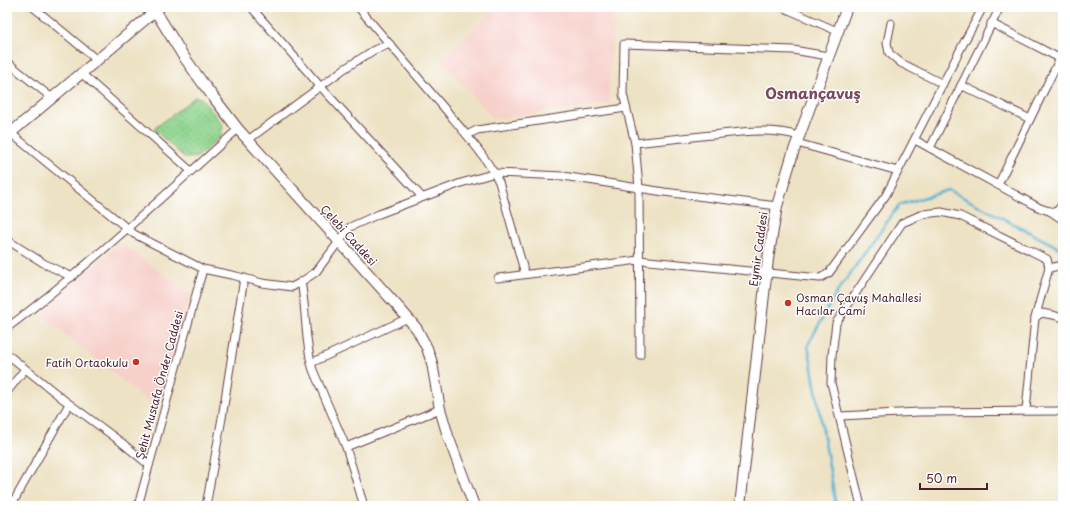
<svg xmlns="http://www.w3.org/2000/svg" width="1070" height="513" viewBox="0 0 1070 513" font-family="'Playpen Sans',sans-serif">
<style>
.built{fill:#f7d0ca}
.grass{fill:url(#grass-dots);stroke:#6c7a5c}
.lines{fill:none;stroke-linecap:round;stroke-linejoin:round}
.stream{stroke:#52b1d1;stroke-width:2.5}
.street-casing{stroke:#623c42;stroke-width:9}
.secondary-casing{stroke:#623c42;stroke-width:12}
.street{stroke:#fff;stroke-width:7}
.secondary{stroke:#fff;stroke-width:10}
.poi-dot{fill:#c8321e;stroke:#fff;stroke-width:1.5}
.labels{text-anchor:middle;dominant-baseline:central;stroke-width:3;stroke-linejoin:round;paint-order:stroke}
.street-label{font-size:11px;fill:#4a1f2b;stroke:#fff}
.poi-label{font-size:11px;fill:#4a1f2b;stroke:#fff;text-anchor:start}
.district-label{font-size:15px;font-weight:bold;fill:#7b495c;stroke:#fff}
</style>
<defs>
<pattern id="grass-dots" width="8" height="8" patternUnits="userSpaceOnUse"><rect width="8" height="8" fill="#8fd48e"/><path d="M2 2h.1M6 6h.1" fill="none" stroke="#7db67b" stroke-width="1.8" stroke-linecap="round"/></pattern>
</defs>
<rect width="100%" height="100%" fill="#fff"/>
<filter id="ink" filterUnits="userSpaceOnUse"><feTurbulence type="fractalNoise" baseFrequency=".025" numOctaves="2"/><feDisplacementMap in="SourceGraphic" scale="8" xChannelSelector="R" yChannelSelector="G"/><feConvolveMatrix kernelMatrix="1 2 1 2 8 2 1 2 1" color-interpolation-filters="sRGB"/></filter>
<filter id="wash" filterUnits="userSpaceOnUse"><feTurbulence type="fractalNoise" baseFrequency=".012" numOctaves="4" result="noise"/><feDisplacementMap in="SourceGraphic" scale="16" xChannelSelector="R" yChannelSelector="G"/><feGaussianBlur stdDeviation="0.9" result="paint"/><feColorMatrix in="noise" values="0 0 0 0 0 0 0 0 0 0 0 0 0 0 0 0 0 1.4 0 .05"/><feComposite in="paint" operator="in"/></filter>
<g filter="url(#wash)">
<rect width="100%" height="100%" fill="#ede2c4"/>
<g class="built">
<path d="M489,7H614L609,103L494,119L440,60L487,17Z"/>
<path d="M121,243L191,295L158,409L42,316L59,296Z"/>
</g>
<path class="grass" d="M195,97L201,98L223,125L221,136L197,157L185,158L156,131L155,128Z"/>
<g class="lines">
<path class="stream" d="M836,506L808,345L835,295L899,205L949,190L1063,250"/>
</g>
</g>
<g filter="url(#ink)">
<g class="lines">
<defs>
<g id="street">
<path d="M33,7L97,60"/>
<path d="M251,7L320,86L422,197"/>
<path d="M358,7C387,41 416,75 445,109C464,132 485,155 499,182L525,274"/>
<path d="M782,7L837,31"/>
<path d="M891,23L887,43L889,53L901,63L943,84"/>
<path d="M991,23L1063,60"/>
<path d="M7,62L52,98"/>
<path d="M81,73L191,171"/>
<path d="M961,85L1030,119"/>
<path d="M7,130L134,234L203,269L236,276L262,283L292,287L301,282L316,272L350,227L379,214L461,183L495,173L563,176L664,192L777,206"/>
<path d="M467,135L477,130L626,108"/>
<path d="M248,140L344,69L374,50L390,44"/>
<path d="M915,140L1040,208L1049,211L1056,212L1063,204"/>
<path d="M635,143C660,140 686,138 711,135C740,132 771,127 799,136"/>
<path d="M797,143L898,171"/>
<path d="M930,148L1000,7"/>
<path d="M998,185L1060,58"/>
<path d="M1050,211L1063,220"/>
<path d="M7,240L45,264L72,277"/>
<path d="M498,278L639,260L820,278L829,273L886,195L961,48L983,7"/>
<path d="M301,282C307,311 304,341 313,370L346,447L364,506"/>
<path d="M1035,318L1049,268L1063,265"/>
<path d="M7,328C88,267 162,197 238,129"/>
<path d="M7,354L63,399L121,442L149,465"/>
<path d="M640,355L639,187L635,143L623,94L624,44L793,50L828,56"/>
<path d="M311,363L408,318"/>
<path d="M7,392L25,369"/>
<path d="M1026,410L1035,318L1041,313L1053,315L1063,318"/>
<path d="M840,416L919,412L1063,411"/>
<path d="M346,447L440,409"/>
<path d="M11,506L69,404"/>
<path d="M138,506L203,269"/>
<path d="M206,506L222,418L244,278"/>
<path d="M861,506L831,383L832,355L836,323L902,223L923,214L941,212L960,216L1047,259L1049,268"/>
</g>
<g id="secondary">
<path d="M153,7L182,54L204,85L238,129L400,309L417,329L427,348L432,363L440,409L448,436L474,506"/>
<path d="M7,136L160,7"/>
<path d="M7,505L8,506"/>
<path d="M740,506L768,259L777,206L793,153L847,7"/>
</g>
</defs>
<use href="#street" class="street-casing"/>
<use href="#secondary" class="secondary-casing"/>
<use href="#street" class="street"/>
<use href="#secondary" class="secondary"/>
</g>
</g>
<g class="poi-dot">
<circle cx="788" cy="303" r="4"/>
<circle cx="136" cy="362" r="4"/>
</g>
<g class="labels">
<g class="street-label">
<text transform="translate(349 235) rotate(48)">Çelebi Caddesi</text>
<text transform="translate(758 249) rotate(-82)">Eymir Caddesi</text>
<text transform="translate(159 385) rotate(-75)">Şehit Mustafa Önder Caddesi</text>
</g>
<g class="poi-label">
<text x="796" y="297">Osman Çavuş Mahallesi<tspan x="796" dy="13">Hacılar Cami</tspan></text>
<text x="128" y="362" text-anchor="end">Fatih Ortaokulu</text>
</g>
<g class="district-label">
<text x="813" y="92">Osmançavuş</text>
</g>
</g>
<rect width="1070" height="513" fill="none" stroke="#fff" stroke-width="24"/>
<path d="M920 483v6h67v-6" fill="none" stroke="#4a1f2b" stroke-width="2"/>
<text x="926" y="483" font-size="12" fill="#4a1f2b" stroke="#ffffff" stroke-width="3" paint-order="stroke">50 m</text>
</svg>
